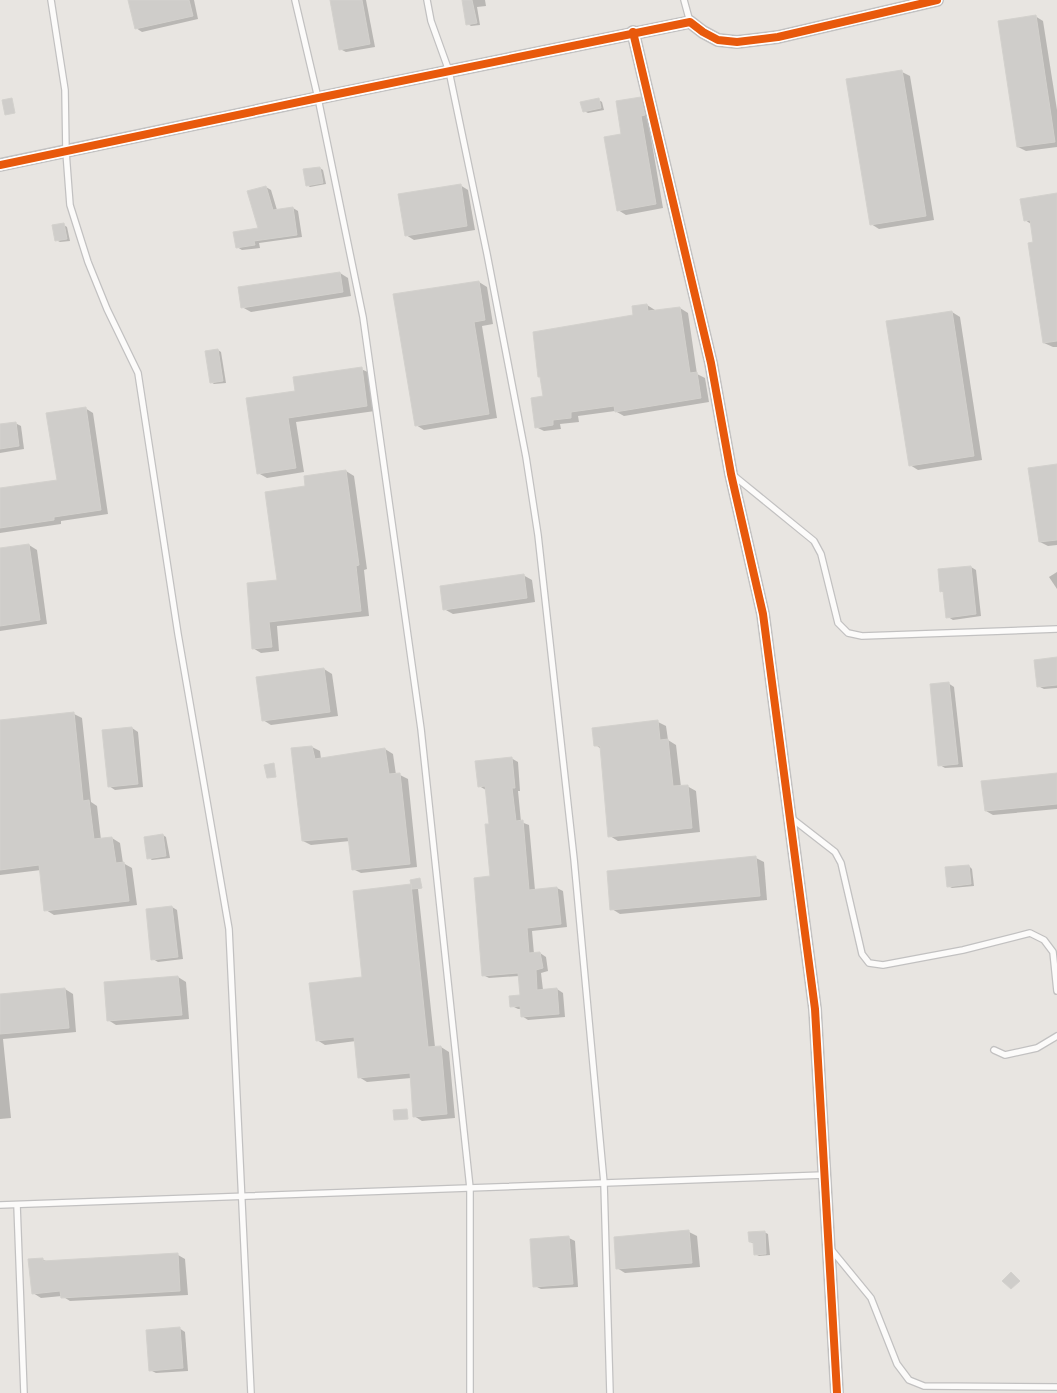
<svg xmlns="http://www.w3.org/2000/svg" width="1057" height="1393" viewBox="0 0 1057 1393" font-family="Raleway,sans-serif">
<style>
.shadow{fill:#0003}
.building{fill:#cfcdca;stroke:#d3d1cd}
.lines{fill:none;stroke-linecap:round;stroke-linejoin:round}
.service-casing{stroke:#c2c1c1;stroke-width:8}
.minor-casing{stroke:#c2c1c1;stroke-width:14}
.service{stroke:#fcfbfa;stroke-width:5.5}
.minor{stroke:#fcfbfa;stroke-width:11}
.cycleway-casing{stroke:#fff;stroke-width:11}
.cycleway{stroke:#e8590c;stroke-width:8}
</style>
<rect width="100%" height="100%" fill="#e8e5e1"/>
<g class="shadow">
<path d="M131,0H194L198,19L142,32L136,28Z"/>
<path d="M331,0H366L375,47L346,52L340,49Z"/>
<path d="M463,0H485L486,6L477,7L480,25L471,26L468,24Z"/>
<path d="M1035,16L1043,21L1057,110V147L1026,151L1018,147Z"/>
<path d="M902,72L910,76L934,220L879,229L871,224Z"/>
<path d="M640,99L648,103V120L663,208L626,215L618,210L623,135Z"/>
<path d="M599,100L602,102L604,110L588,113L584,111Z"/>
<path d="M320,168L323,170L326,184L310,187L307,185Z"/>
<path d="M460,185L468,190L475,230L414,240L406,235Z"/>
<path d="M266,187L271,190L277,210L293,208L298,211L302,237L259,243L260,248L242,250L237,247L259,229L249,192Z"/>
<path d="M1057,194V347H1053L1044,343L1035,243L1031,224L1025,220Z"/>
<path d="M64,225L67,227L70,241L60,242L56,240Z"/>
<path d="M340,273L348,278L351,296L251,312L242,307Z"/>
<path d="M479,282L487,287L493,324L482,326L497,418L424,430L416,425Z"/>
<path d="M647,305L655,310V312L680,308L688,313L697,374L705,378L709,402L624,416L615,411L578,416L579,422L560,424L561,429L544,431L536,427L544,397Z"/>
<path d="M952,312L960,317L982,460L918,470L910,465Z"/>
<path d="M218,350L221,352L226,383L214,384L211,382Z"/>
<path d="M361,369L370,373L375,411L296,422L304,472L267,478L258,473L296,392Z"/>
<path d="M85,408L93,413L108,514L61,521V524L0,533V490L58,481Z"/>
<path d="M15,423L21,426L24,449L0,453V425Z"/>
<path d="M1057,465V545L1048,546L1040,542Z"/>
<path d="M346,471L354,476L367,569L364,570L369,616L277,626L279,651L261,653L253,648L279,581L307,488Z"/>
<path d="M29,545L37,550L47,624L0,631V549Z"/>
<path d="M971,567L976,570L981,616L953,620L948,617L945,593L941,591Z"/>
<path d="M1057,572V589L1049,577Z"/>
<path d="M523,575L532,580L535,602L453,614L444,609Z"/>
<path d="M1057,659V688L1044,689L1038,686Z"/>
<path d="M324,669L332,674L338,716L271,725L263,720Z"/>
<path d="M948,683L954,687L963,767L945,768L940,765Z"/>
<path d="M74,714L82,718L91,802L97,806L101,840L112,838L120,843L123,863L132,868L137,905L54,915L46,910L41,870L0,875V721Z"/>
<path d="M658,722L666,726L668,740L676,745L681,787L687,786L696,791L700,832L618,841L610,836L601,749L596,745Z"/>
<path d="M132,728L138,732L143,787L115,790L109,786Z"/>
<path d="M312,747L320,751L321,759L385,749L393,754L396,775H400L408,779L417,867L361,873L353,869L350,841L311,845L303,841Z"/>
<path d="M511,758L518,762L520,791H518L521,822L529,825L535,890L557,888L563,891L567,927L532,931L534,954L540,953L546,957L548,971L541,973L543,990L557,989L563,993L565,1017L528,1020L522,1016V1009H518L512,1006L521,996L519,976L489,978L483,975L492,877L490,825L486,790L479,786Z"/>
<path d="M1057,774V809L993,815L986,811Z"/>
<path d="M163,835L166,837L170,858L152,860L149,858Z"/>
<path d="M756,858L764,862L767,900L620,914L612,909Z"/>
<path d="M969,866L972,869L974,886L952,888L948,886Z"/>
<path d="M420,880L422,888L418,889L435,1047H441L449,1052L455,1118L422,1121L414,1116L411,1078L367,1082L359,1077L356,1041L325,1045L317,1040L364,978L411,886L413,887Z"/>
<path d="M172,907L177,910L183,959L158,962L153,959Z"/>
<path d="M178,977L186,982L189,1019L116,1025L108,1020L105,983Z"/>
<path d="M65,989L73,994L76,1032L3,1039L11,1118L0,1119V995Z"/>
<path d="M689,1232L697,1236L700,1267L625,1273L617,1268Z"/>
<path d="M764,1232L768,1234L770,1255L759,1256L755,1254V1244L750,1242Z"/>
<path d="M569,1238L575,1241L578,1287L541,1289L535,1286Z"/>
<path d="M178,1255L185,1259L188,1295L70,1301L62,1296L41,1298L33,1293L42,1259L48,1262Z"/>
<path d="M179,1328L185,1332L188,1371L156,1373L150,1370Z"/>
</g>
<g class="building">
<path d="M128,0H189L193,16L135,29Z"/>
<path d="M330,0H362L370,44L339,50Z"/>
<path d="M462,0H472L477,23L466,25Z"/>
<path d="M1036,15L1055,142L1017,147L998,21Z"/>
<path d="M902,70L926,216L870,225L846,79Z"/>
<path d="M641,97L645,115L641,116L656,204L617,211L604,137L621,134L616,101Z"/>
<path d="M12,98L15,113L5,115L2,100Z"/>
<path d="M599,98L601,108L583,112L580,102Z"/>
<path d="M320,167L323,183L306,186L303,169Z"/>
<path d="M461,184L467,226L405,236L398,194Z"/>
<path d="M266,186L273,210L293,207L297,235L254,241L255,245L236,248L233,232L258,228L247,191Z"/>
<path d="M1057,193V341L1043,343L1028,243L1033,242L1030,220L1024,221L1020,199Z"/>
<path d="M64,223L67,239L55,241L52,225Z"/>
<path d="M340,272L343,292L241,308L238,287Z"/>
<path d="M479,281L485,320L474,322L489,414L415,426L393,294Z"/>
<path d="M647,304L648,311L680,307L690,373L697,372L701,398L615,412L614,406L571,412V418L553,420V425L535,428L531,398L543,396L540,377H538L533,332L633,315L632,306Z"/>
<path d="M952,311L974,456L909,466L886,321Z"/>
<path d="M218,349L223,381L210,383L205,351Z"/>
<path d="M362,367L367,406L288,418L296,468L257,474L246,398L295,391L293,377Z"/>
<path d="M86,407L101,510L54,517V520L0,528V488L57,480L46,413Z"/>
<path d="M16,422L19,446L0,449V424Z"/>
<path d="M1057,464V540L1039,542L1028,468Z"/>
<path d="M346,470L359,565L356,566L361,611L269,622L272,647L252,649L247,583L277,580L265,492L305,486L304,476Z"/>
<path d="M29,544L40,620L0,626V548Z"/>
<path d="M971,566L976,614L946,618L943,591L940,592L938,569Z"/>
<path d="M524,574L527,598L443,610L440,586Z"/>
<path d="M1057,657V685L1037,687L1034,660Z"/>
<path d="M324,668L330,712L262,721L256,677Z"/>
<path d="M949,682L958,764L938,766L930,684Z"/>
<path d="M74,712L83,801L89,800L94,839L112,837L116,863L124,862L129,901L44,911L39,865L0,870V720Z"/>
<path d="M658,720L660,740L668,739L673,786L688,785L692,828L608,837L600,746H594L592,728Z"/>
<path d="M132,727L138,784L108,787L102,730Z"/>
<path d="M312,746L315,759L385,748L389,774L400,773L410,864L352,870L348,837L302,841L291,748Z"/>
<path d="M512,757L515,788H512L516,821L523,820L529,890L557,887L561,924L527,928L529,953L540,952L543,968L536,970L537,990L557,988L559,1014L521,1017L520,1006L510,1007L509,996L520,995L518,973L482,976L474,878L490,876L485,824H489L485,786L478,787L475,761Z"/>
<path d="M274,763L276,777L267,778L264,765Z"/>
<path d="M1057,773V804L985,811L981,781Z"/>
<path d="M163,834L166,856L147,859L144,837Z"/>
<path d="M756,856L760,896L610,910L607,871Z"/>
<path d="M969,865L971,884L947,887L945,867Z"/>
<path d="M420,878L422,888L412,889L410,880Z"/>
<path d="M411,884L428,1047L441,1046L447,1114L413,1117L410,1073L358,1078L354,1037L316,1041L309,983L362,977L353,891Z"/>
<path d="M172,906L178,957L151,960L146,909Z"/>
<path d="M178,976L182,1015L107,1021L104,982Z"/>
<path d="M65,988L69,1028L0,1034V994Z"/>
<path d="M407,1109L408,1119L394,1120L393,1110Z"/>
<path d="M689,1230L692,1263L616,1269L614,1237Z"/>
<path d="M765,1231L766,1254L754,1255L753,1242H749L748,1232Z"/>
<path d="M569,1236L573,1284L533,1287L530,1239Z"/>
<path d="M178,1253L180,1291L61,1298L60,1291L32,1294L28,1259L43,1258V1261Z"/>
<path d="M1011,1272L1020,1281L1011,1289L1002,1281Z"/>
<path d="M180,1327L183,1368L149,1371L146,1330Z"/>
</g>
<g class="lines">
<defs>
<g id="service">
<path d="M51,0L65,90L66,152L70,205L88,262L107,309L138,373L178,634L229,929L251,1393"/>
<path d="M295,0L318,98L363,317L421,729L470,1188V1393"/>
<path d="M427,0L431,21L449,71L487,254L526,457L538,535L574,859L604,1183L610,1393"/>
<path d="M684,0L690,22"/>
<path d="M733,475L814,541L821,554L838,623L848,633L862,636L1057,629"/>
<path d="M790,817L835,852L841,863L862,954L869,963L883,965L963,950L1030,933L1044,940L1053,952L1057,991"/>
<path d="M994,1050L1005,1055L1037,1048L1057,1036"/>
<path d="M0,1205L824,1175"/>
<path d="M17,1205L24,1393"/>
<path d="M830,1248L871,1298L897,1364L909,1380L924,1386L1057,1387"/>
</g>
<g id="minor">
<path d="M633,32L711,363L731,474L763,614L815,1009L837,1393"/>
<path d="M0,165L318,98L690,22L703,32L718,40L737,42L778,37L937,0"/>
</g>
</defs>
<use href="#service" class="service-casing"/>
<use href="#minor" class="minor-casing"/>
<use href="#service" class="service"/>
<use href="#minor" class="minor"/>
<defs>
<g id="cycleway">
<path d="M633,32L711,363L731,474L763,614L815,1009L837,1393"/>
<path d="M0,165L318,98L690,22L703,32L718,40L737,42L778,37L937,0"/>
</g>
</defs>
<use href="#cycleway" class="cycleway-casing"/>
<use href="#cycleway" class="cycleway"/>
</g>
</svg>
